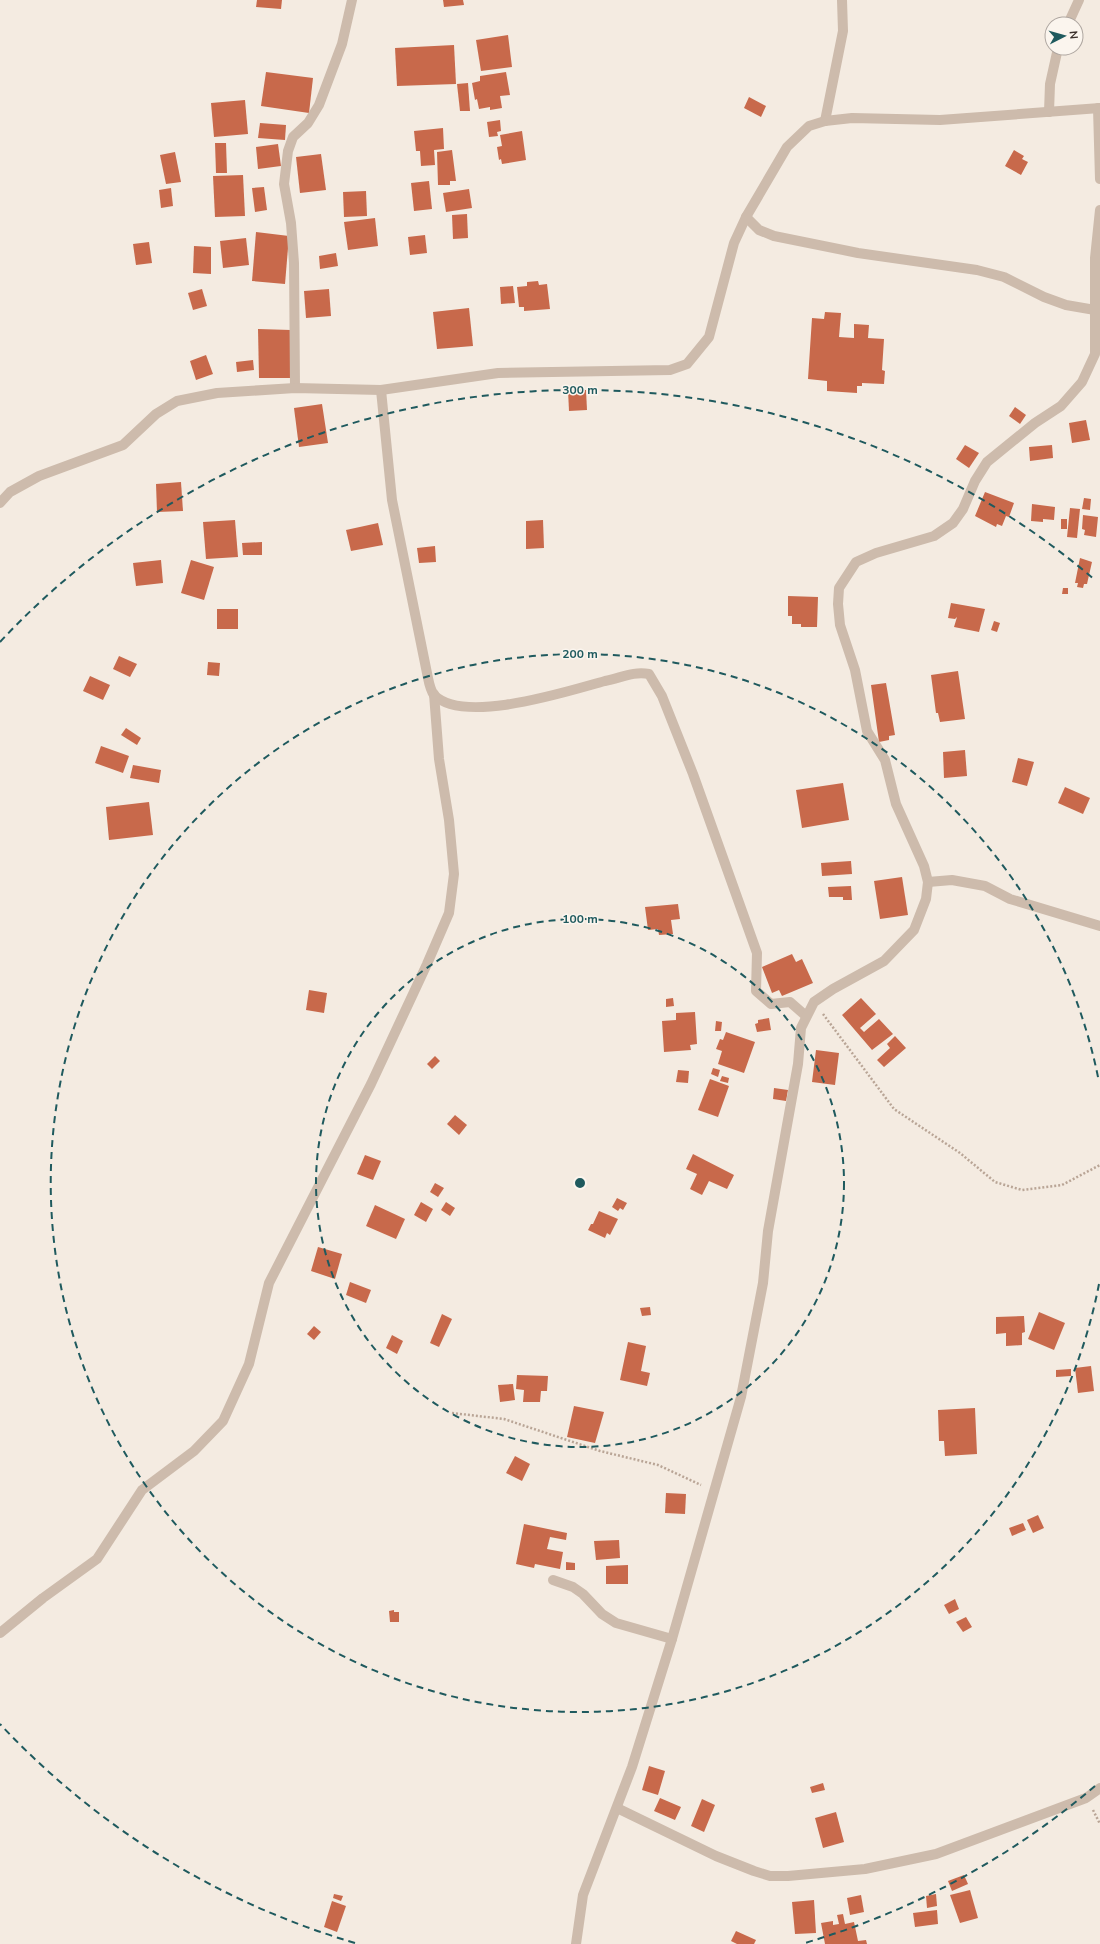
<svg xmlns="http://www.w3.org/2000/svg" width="1100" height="1944" viewBox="0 0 1100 1944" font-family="'Nunito Sans',sans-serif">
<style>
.building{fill:#c8694b}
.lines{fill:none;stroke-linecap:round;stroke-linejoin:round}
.path{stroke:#b9a596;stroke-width:2.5;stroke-dasharray:2 2;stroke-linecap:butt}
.minor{stroke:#cdbbac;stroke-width:10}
.ring{fill:none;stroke:#1f5a5e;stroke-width:2;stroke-dasharray:7 5}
.centre{fill:#1f5a5e;stroke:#fbf5ee;stroke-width:2}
.ring-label{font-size:12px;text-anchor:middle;font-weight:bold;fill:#1f5a5e;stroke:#fbf5ee;stroke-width:3;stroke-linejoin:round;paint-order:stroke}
</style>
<rect width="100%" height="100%" fill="#f4ebe1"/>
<g class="building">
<path d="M257,0H282L281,9L256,7Z"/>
<path d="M443,0H463L464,5L444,7Z"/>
<path d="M508,35L512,67L481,71L476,40Z"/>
<path d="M454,45L456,84L397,86L395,48Z"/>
<path d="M266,72L313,78L309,113L261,106Z"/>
<path d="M506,72L510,95L500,96L502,108L490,110V107L479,109L477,99L475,100L472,83L480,81V76Z"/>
<path d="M468,83L470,111H460L457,84Z"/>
<path d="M749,97L766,106L761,117L744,108Z"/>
<path d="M245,100L248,134L214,137L211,103Z"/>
<path d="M500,120L501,131L497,132L498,136L489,137L487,122Z"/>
<path d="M260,123L286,125L285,140L258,138Z"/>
<path d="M443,128L444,149L434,150L435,165L421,166L420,151H416L414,131Z"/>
<path d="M522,131L526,160L502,164L501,159L499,160L497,147L502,146L500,135Z"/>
<path d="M215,143H226L227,173H216Z"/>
<path d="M278,144L281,166L258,169L256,147Z"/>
<path d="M452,150L456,181H450V185H438L437,152Z"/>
<path d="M1014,150L1024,156L1022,159L1028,162L1021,175L1005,166Z"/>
<path d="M175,152L181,182L166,184L160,155Z"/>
<path d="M321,154L326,190L300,193L296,157Z"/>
<path d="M243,175L245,216L215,217L213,176Z"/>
<path d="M429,181L432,209L414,211L411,183Z"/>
<path d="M264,187L267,210L255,212L252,188Z"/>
<path d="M171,188L173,206L161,208L159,190Z"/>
<path d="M469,189L472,208L446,212L443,193Z"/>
<path d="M366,191L367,216L344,217L343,192Z"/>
<path d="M467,214L468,238L453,239L452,215Z"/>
<path d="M375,218L378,246L348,250L344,222Z"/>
<path d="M256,232L289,236L285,284L252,281Z"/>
<path d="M425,235L427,253L410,255L408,237Z"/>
<path d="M246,238L249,265L223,268L220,241Z"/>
<path d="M149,242L152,263L136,265L133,244Z"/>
<path d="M194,246L211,247V274L193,273Z"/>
<path d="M336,253L338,266L320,269L319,256Z"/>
<path d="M538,281L539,285L547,284L550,309L524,311V307H519L517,287L527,286V282Z"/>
<path d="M513,286L515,303L501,304L500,287Z"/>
<path d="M202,289L207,306L193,310L188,293Z"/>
<path d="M329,289L331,316L306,318L304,291Z"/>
<path d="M469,308L473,346L437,349L433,312Z"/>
<path d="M825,312L841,313L839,337L854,338V324L869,325L868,338L884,339L882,370L885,371L884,384L862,383V386H857V393L827,391V381L808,379L812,318L824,319Z"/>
<path d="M258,329L291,330V378H259Z"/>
<path d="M206,355L213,374L196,380L190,361Z"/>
<path d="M253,360L254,370L237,372L236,362Z"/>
<path d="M568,390H586L587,410L569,411Z"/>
<path d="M322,404L328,443L299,447L294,408Z"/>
<path d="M1015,407L1026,415L1020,424L1009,416Z"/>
<path d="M1086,420L1090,440L1072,443L1069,423Z"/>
<path d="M965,445L979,453L969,468L956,459Z"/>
<path d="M1052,445L1053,458L1030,461L1029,447Z"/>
<path d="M181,482L183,511L157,512L156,484Z"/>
<path d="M985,492L1014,503L1009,517L1006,516L1002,526L997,524L996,527L975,516Z"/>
<path d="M1084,498L1091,499L1090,510L1082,509Z"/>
<path d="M1032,504L1055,507L1054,520L1043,519V522L1031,521Z"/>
<path d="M1070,508L1080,509L1077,538L1067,537Z"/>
<path d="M1083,515L1098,517L1096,537L1084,535L1085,530L1082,529Z"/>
<rect x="1061" y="519" width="6" height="10"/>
<path d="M235,520L238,557L206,559L203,522Z"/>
<path d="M543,520L544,548L526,549V521Z"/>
<path d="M378,523L383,545L351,551L346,530Z"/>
<path d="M262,542V555H243L242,543Z"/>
<path d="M435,546L436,562L419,563L417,548Z"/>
<path d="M1080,558L1092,562L1087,584H1084L1083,588L1077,587L1078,583H1075Z"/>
<path d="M161,560L163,583L136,586L133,563Z"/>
<path d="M191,560L214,567L204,600L181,593Z"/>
<path d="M1063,588H1068V594H1062Z"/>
<path d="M788,596L818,597L817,627H801V624H792V616H788Z"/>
<path d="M951,603L985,609L979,632L954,627L957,617L955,619L948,618Z"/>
<rect x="217" y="609" width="21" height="20"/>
<path d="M994,621L1000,623L997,632L991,630Z"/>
<path d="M119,656L137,664L130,677L113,669Z"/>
<path d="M208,662L220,663L219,676L207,675Z"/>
<path d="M958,671L965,719L940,722L938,713H936L931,675Z"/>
<path d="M90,676L110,685L103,700L83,691Z"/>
<path d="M886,683L895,735L889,736V740L879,742L871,685Z"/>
<path d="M126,728L141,738L137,745L121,735Z"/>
<path d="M101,746L129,756L123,773L95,763Z"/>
<path d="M965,750L967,776L944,778L943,752Z"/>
<path d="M1018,758L1034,762L1027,786L1012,782Z"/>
<path d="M133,765L161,770L159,783L130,778Z"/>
<path d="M843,783L849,820L802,828L796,790Z"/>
<path d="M1065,787L1090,798L1083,814L1058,803Z"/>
<path d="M149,802L153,835L109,840L106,807Z"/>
<path d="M851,861L852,874L822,876L821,863Z"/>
<path d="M902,877L908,915L880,919L874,881Z"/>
<path d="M851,886L852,900H843V897H829L828,887Z"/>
<path d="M678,904L680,919L671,920L673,934L659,935L658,929L648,930L645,907Z"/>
<path d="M792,954L796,962L802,959L813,983L782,996L779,990L772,993L762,967Z"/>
<path d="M309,990L327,993L324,1013L306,1010Z"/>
<path d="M673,998L674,1006L666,1007V999Z"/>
<path d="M861,998L876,1014L860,1028L864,1032L879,1019L893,1034L872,1050L842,1015Z"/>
<path d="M695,1012L697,1044L690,1045L691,1050L664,1052L662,1021L676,1020V1013Z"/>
<path d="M769,1018L771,1030L757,1032L755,1024L758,1023V1020Z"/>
<path d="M716,1021L722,1022L721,1031H715Z"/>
<path d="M726,1032L755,1042L744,1073L718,1064L722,1051L716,1049L720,1039L723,1040Z"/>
<path d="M895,1036L906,1048L884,1067L877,1060L890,1048L887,1044Z"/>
<path d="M816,1050L839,1053L835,1085L812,1082Z"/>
<path d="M435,1056L440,1061L432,1069L427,1064Z"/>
<path d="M713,1068L720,1070L718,1077L711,1074Z"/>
<path d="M678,1070L689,1071L688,1083L676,1082Z"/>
<path d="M722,1076L729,1078L728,1083L720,1081Z"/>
<path d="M710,1079L729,1086L718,1117L698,1110Z"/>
<path d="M774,1088L788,1090L786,1101L773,1099Z"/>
<path d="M455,1115L467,1125L459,1135L447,1124Z"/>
<path d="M693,1154L734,1175L727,1189L709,1181L702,1195L690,1189L697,1174L686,1169Z"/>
<path d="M365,1155L381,1161L373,1180L357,1174Z"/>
<path d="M435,1183L444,1188L438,1197L430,1192Z"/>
<path d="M617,1198L627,1203L623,1210L620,1208L618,1211L612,1207Z"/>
<path d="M421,1202L433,1209L426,1222L414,1215Z"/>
<path d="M446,1202L455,1208L450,1216L441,1210Z"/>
<path d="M375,1205L405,1219L396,1239L366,1226Z"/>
<path d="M599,1211L618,1219L610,1235L607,1233L605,1238L588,1230L591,1224H593Z"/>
<path d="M318,1247L342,1254L335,1279L311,1271Z"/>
<path d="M350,1282L371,1290L366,1303L346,1295Z"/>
<path d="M650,1307L651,1315L642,1316L640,1308Z"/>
<path d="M1039,1312L1065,1323L1054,1350L1028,1339Z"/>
<path d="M442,1314L452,1319L439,1347L430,1343Z"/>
<path d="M1024,1316L1025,1332L1022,1333V1345L1006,1346V1333L996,1334V1317Z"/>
<path d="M314,1326L321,1332L314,1340L307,1334Z"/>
<path d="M392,1335L403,1341L397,1354L386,1348Z"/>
<path d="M628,1342L646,1346L641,1371L650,1373L647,1386L620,1380Z"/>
<path d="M1091,1366L1094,1391L1078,1393L1075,1368Z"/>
<path d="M1071,1369V1376L1056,1377V1370Z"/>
<path d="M517,1375L548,1376L547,1391H541L540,1402H523L524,1390L516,1389Z"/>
<path d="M513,1384L515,1400L500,1402L498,1385Z"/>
<path d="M574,1406L604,1412L595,1443L567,1437Z"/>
<path d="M975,1408L977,1454L945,1456L944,1441H939L938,1410Z"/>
<path d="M515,1456L530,1464L522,1481L506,1473Z"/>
<path d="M666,1493L686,1494L685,1514L665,1513Z"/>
<path d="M1038,1515L1044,1528L1033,1533L1027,1520Z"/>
<path d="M1023,1523L1026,1530L1012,1536L1009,1528Z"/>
<path d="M524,1524L567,1533L566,1540L550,1537L547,1549L563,1552L560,1569L535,1564L534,1568L516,1564Z"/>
<path d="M619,1540L620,1558L596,1560L594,1541Z"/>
<path d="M566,1562L575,1563V1570H566Z"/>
<path d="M628,1565V1584H606V1566Z"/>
<path d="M955,1599L959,1609L949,1614L944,1605Z"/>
<path d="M394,1610V1612H399V1622H390L389,1611Z"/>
<path d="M966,1617L972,1627L963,1632L956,1622Z"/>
<path d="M649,1766L665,1771L658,1795L642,1790Z"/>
<path d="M823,1783L825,1790L812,1793L810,1787Z"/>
<path d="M660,1798L681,1807L675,1820L654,1811Z"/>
<path d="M702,1799L715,1805L704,1832L691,1826Z"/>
<path d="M836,1812L844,1842L823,1848L815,1818Z"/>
<path d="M964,1875L968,1884L952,1891L948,1881Z"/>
<path d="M970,1890L978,1918L960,1923L950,1895Z"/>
<path d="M334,1894L343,1896L341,1901L333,1898Z"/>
<path d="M936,1894L937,1906L927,1908L926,1896Z"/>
<path d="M861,1895L864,1912L850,1915L847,1898Z"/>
<path d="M814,1900L816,1933L795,1934L792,1902Z"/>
<path d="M332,1901L346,1906L337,1932L324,1927Z"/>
<path d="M937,1910L938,1924L915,1927L913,1913Z"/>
<path d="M843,1914L845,1924L854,1922L858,1941L866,1940L867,1944H825L821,1923L833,1921V1925L839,1924L837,1915Z"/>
<path d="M736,1931L756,1940L754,1944H737L731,1941Z"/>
</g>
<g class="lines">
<g class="path">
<path d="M823,1014L894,1109L960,1153L995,1182L1022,1190L1062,1185L1100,1165"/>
<path d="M452,1413L504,1419L600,1451L658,1465L701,1485"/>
<path d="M1093,1810L1100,1824"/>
</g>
<g class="minor">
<path d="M1068,24L1079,0"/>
<path d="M1098,108L1100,179"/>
<path d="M1049,112L1050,84L1058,48"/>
<path d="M825,121L843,31L842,0"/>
<path d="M746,217L759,230L774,236L858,253L977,270L1004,277L1044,297L1066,305L1095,310"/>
<path d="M295,388L294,263L291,223L284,184L288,151L293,137L308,123L319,105L342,44L352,0"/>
<path d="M381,390L392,500L428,678C429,683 431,691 434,695C464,725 568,691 605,681C621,678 633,671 649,674L662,696L693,774L757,953L756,991L771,1004L790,1002L806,1016"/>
<path d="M0,503L10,492L39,476L123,445L156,414L177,401L217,393L295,388L381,390L498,373L670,370L687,364L709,337L734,243L746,217L787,147L809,126L825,121L852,118L940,120L1100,108"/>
<path d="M928,882L952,880L985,886L1010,899L1100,926"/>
<path d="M553,1580L573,1587L583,1594L602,1614L616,1623L672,1639"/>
<path d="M0,1633L43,1598L97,1559L142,1490L194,1451L223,1421L249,1364L269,1283L371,1084L427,964L449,913L454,874L449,820L439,759L434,694"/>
<path d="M617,1808L716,1856L754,1871L770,1876H788L865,1869L936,1854L1086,1798L1100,1788"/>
<path d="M576,1944L583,1895L632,1767L672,1639L741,1397L763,1283L768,1231L798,1064L801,1028L814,1002L833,989L884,961L914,930L926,899L928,882L924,866L896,804L885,760L867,731L855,670L840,625L838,604L839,588L856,562L876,553L934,536L953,523L963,509L975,481L987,462L1035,423L1061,406L1082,382L1095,354V258L1100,210"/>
</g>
</g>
<g class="ring">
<circle cx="580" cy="1183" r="264"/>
<path d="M1099 1284A529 529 0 1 1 1099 1082"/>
<path d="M1095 1786A793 793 0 0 1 805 1943M355 1943A793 793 0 0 1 0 1724M0 642A793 793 0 0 1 1095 580"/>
</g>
<circle cx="580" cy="1183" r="6" class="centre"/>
<g class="ring-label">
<text x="580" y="394">300 m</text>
<text x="580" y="658">200 m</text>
<text x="580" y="923">100 m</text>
</g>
<g transform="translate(1064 36) rotate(84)"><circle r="19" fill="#fbf5ee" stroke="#aea6a0"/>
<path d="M0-3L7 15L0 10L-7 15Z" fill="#1f5a5e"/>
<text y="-6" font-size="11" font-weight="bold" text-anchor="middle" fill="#3b302b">N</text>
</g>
</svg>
